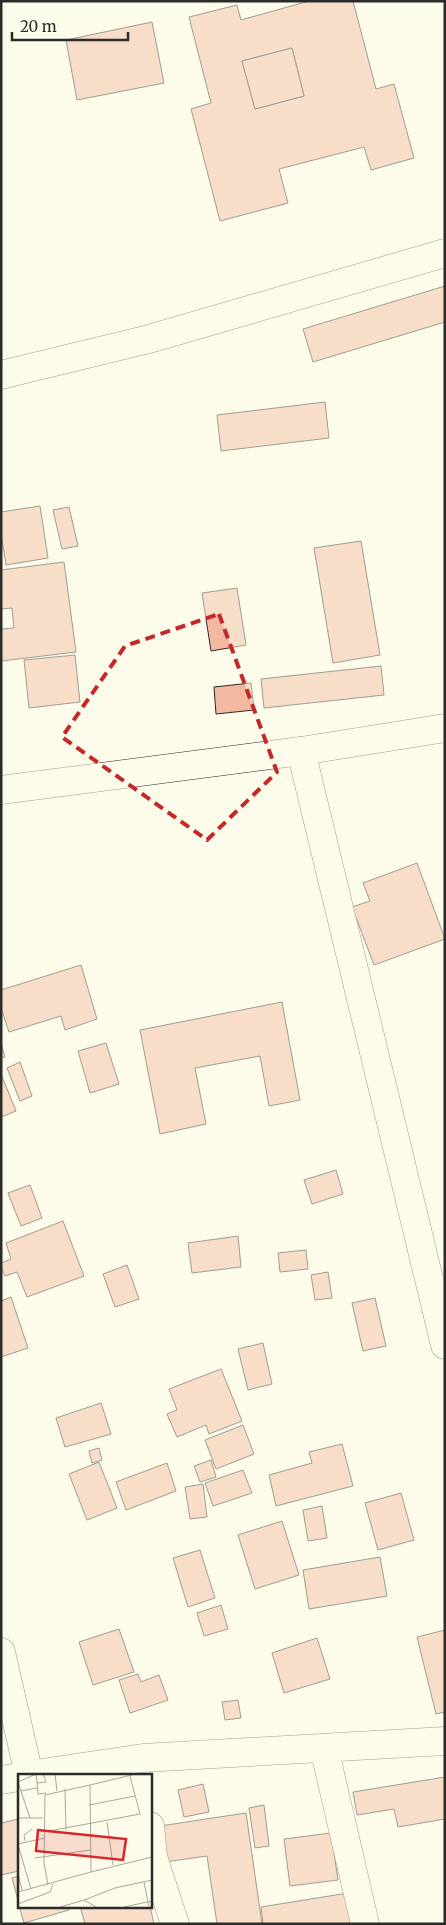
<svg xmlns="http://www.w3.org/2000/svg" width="446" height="1925" viewBox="0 0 446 1925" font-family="Merriweather,serif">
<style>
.building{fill:#f2b8a0;stroke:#2b2b2b;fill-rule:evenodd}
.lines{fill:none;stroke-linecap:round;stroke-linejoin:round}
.minor-casing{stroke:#2b2b2b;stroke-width:29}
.minor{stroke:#fdfbea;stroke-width:28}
.marked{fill:none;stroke:#c62828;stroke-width:4;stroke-dasharray:10 6;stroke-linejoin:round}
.inset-road{fill:none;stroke:#a9a89e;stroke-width:1}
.view{fill:#d62828;fill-opacity:0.15;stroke:#d62828;stroke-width:2.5}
.inset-edge{fill:none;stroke:#2b2b2b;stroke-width:2.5}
</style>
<rect width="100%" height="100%" fill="#fdfbea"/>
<g class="building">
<path d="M309,1H353L376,89L394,84L414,158L371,170L364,147L279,169L288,203L220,221L191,109L211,103L189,17L237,5L241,20ZM292,48L304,96L255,109L242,61Z"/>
<path d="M152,22L164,83L77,100L66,40Z"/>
<path d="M292,48L304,96L255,109L242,61Z"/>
<path d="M445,286V322L313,362L303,329Z"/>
<path d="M325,402L329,438L221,451L217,415Z"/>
<path d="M40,506L48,558L6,565L1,533V512Z"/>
<path d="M69,507L78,546L62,549L53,510Z"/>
<path d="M361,541L380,655L333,663L314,548Z"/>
<path d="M64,562L76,652L1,661V629L14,628L12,608L1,609V570Z"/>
<path d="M237,588L246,645L211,651L202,593Z"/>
<path d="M75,655L80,702L29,708L24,660Z"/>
<path d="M381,666L384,695L264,708L261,679Z"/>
<path d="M251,683L254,710L216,714L214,687Z"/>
<path d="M417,863L445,939L374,965L352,907L370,901L363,883Z"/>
<path d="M81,965L97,1019L65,1030L61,1016L9,1032L1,1008V990Z"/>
<path d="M282,1002L300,1100L269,1106L260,1056L195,1068L206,1124L160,1134L140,1030Z"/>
<path d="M1,1043L5,1057L1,1058Z"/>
<path d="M106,1043L119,1084L90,1093L78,1051Z"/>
<path d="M20,1062L32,1096L20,1101L7,1068Z"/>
<path d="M1,1074L16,1111L1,1117Z"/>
<path d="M336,1170L343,1194L312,1204L304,1180Z"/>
<path d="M30,1185L42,1218L21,1226L8,1193Z"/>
<path d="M63,1221L84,1276L27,1297L17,1272L5,1276L1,1267V1263L11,1259L6,1243Z"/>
<path d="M238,1236L241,1267L192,1273L188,1243Z"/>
<path d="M306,1250L308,1269L280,1272L278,1253Z"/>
<path d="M127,1265L139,1299L115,1307L103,1274Z"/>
<path d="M328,1272L332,1298L315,1300L311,1275Z"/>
<path d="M11,1297L28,1348L1,1357V1301Z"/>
<path d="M375,1298L386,1346L363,1351L352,1303Z"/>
<path d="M263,1343L272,1384L248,1390L238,1349Z"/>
<path d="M221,1369L242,1421L209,1434L206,1425L177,1437L167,1414L177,1410L169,1389Z"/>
<path d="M101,1403L111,1434L65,1447L56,1418Z"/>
<path d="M243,1425L254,1454L216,1469L205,1440Z"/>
<path d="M342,1444L353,1486L276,1506L269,1475L312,1463L309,1452Z"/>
<path d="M99,1448L102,1460L92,1463L89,1451Z"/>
<path d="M211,1460L216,1477L200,1482L194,1466Z"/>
<path d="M99,1462L117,1508L87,1520L69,1474Z"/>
<path d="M167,1463L176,1491L126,1510L116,1482Z"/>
<path d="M243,1470L252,1493L213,1506L205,1483Z"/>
<path d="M203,1484L207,1517L190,1519L185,1487Z"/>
<path d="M401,1493L414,1540L378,1550L365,1503Z"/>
<path d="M322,1506L327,1538L308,1541L303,1510Z"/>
<path d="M282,1521L299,1575L255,1589L238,1535Z"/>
<path d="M200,1550L215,1598L188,1607L173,1558Z"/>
<path d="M380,1557L387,1596L309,1609L303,1570Z"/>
<path d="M221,1605L228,1629L204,1636L197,1613Z"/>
<path d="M119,1629L134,1672L93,1685L79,1642Z"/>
<path d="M445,1630V1712L436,1714L417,1637Z"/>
<path d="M317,1638L330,1679L284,1693L272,1653Z"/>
<path d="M138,1674L141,1682L159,1675L168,1700L130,1713L119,1680Z"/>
<path d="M238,1700L241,1718L225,1720L222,1702Z"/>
<path d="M445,1777V1819L398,1827L394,1809L357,1815L353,1792Z"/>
<path d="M203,1784L209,1812L184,1817L178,1790Z"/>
<path d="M264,1805L269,1846L255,1848L249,1808Z"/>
<path d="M246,1813L262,1924H217L207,1856L165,1862L160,1826Z"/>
<path d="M19,1819V1871L1,1875V1823Z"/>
<path d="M331,1833L338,1880L290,1886L284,1839Z"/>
<path d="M19,1876V1904L12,1878Z"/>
<path d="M348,1893L352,1924H263L261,1907Z"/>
<path d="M19,1906H68L69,1910L24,1923Z"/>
<path d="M80,1906H150L154,1924H85Z"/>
</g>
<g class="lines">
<defs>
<g id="minor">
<path d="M1,375L149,339L445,253"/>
<path d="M301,751L445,1345"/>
<path d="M1,790L301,751L445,728"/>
<path d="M1,1652L29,1775"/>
<path d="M324,1748L365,1924"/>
<path d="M28,1775L143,1758L445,1741"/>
<path d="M1,1780L19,1777"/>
<path d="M150,1826L153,1857L175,1924"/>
</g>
</defs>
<use href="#minor" class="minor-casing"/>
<use href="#minor" class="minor"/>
</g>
<path d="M0 0H446V1925H0ZM219,614L277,772L207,840L62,737L125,646Z" fill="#fdfbea" fill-opacity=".55" fill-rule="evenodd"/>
<path class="marked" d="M219,614L277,772L207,840L62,737L125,646Z"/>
<g transform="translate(18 1774)">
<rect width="134" height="134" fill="#fdfbea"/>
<path class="inset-road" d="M37,0L39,17M0,8L18,0L19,9L28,8L25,0M0,8L12,44M19,9L20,20L28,19M47,15L48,56M3,17L19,14M71,31L117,22M0,44H25M89,48L95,91M26,58L122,40L112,2M7,67L6,61L14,55M0,70L27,64M0,71L13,115M17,84L72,76M73,98L134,83M0,100L4,116M126,108L131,133M30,111L26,89L27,21L72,11M0,118L73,98L72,11L118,0M66,126L97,114L134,106M0,130L32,118L35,110M42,133L66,126L78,133M106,133L134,127"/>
<path class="view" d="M20,56L108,65L105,86L18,77Z"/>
<rect width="134" height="134" class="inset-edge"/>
</g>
<rect width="446" height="1925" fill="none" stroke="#2b2b2b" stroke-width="5"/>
<path d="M12 32v8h116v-8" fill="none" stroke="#2b2b2b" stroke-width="2.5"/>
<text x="20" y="32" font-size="15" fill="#2b2b2b" stroke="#fdfbea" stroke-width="4" paint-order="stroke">20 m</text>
</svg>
